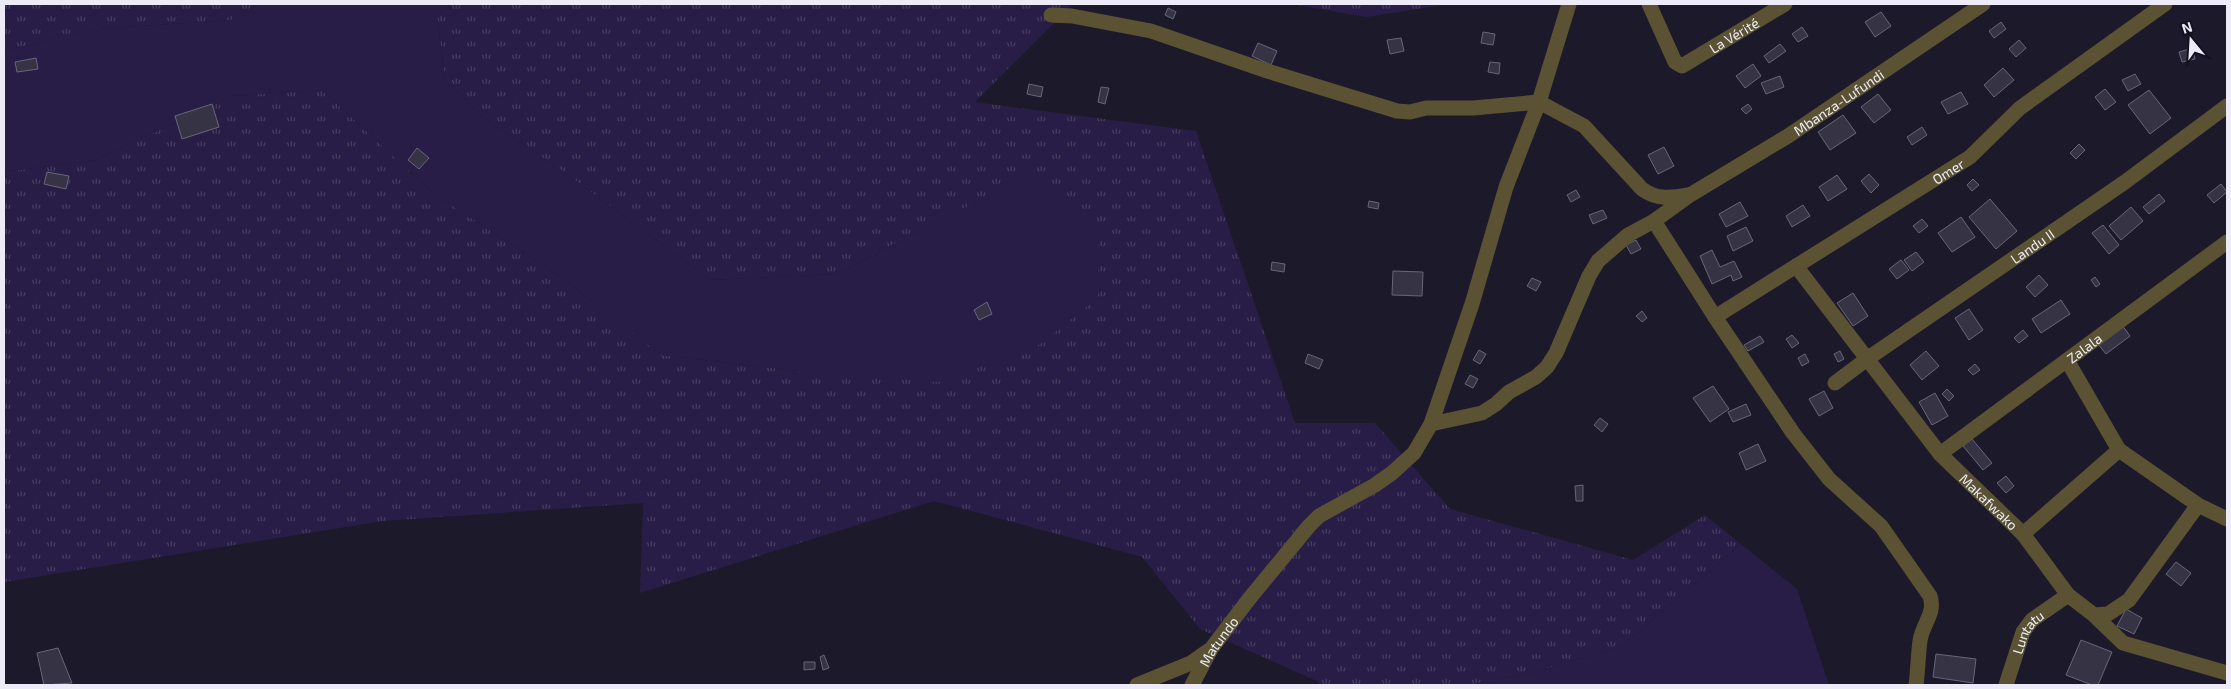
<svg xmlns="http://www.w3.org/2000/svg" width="2231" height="689" viewBox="0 0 2231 689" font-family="'Exo 2',sans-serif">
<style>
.grass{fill:url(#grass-tufts)}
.garden{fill:#281d46}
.building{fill:#363345;stroke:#69667b}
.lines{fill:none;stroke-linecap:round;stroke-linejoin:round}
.minor{stroke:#5b5233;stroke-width:15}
.labels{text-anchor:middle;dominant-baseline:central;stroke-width:4.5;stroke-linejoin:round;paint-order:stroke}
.street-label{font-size:14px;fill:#ecebf7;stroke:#131020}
</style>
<defs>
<pattern id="grass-tufts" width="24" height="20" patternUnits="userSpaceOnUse" patternTransform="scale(1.25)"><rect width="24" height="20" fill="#281d46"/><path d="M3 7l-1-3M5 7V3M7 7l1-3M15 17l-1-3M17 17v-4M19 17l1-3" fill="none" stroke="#473e61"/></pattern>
</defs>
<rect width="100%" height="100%" fill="#1c192a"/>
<g class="grass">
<path d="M4,4H257L231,20L97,29L4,51Z"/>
<path d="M452,4H1073L975,102L1196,131L1295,423H1375L1450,509L1633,560L1705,515L1741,544L1621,647L1538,671L1469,685H1318L1319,682L1200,629L1142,557L934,501L640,593L643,503L383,521L4,582V172L96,160L232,96L322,90L433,193L564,279L662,355L799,371L941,219L838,274L710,280L564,172L484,118L445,80L437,16Z"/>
<path d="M1291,4H1450L1366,17Z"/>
</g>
<g class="garden">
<path d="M257,4H452L437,16L445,80L484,118L564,172L710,280L838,274L941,219L1035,174L1099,232L1098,298L1040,344L939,382L799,371L661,355L564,279L433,193L322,90L232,96L96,160L4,172V51L97,29L231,20Z"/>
<path d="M1741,544L1797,589L1829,685H1469L1538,671L1621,647Z"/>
</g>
<g class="building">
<path d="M1168,8L1176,12L1173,19L1165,15Z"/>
<path d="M1881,12L1891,26L1875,37L1865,22Z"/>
<path d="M2001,22L2006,29L1994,38L1989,31Z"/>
<path d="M1802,27L1808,36L1798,42L1792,34Z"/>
<path d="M1483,32L1495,34L1493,45L1481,43Z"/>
<path d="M1401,38L1404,51L1390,54L1387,40Z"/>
<path d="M2019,40L2026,48L2016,57L2009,49Z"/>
<path d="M1258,43L1277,51L1271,65L1252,56Z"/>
<path d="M1780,44L1786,51L1769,63L1764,56Z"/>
<path d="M2193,48L2195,59L2182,62L2179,52Z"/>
<path d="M36,58L38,69L17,72L15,62Z"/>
<path d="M1490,62L1500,63L1499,74L1488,72Z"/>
<path d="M1753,64L1761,76L1745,88L1736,76Z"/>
<path d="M2003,68L2014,80L1994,97L1984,85Z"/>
<path d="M2135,74L2141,84L2128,91L2122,80Z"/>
<path d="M1780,76L1784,87L1766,94L1761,83Z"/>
<path d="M1029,84L1043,87L1041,97L1027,94Z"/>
<path d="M1101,87L1109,88L1105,104L1098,102Z"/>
<path d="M2105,89L2116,102L2105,110L2095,97Z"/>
<path d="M2149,90L2171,118L2150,134L2128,105Z"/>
<path d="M1961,92L1968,104L1948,114L1941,102Z"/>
<path d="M1878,94L1891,110L1874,123L1861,107Z"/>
<path d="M212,104L219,127L182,139L175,116Z"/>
<path d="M1748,104L1752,109L1746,114L1741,109Z"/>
<path d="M1843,115L1856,133L1830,150L1818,132Z"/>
<path d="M1922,127L1927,135L1912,145L1907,137Z"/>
<path d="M2079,144L2085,150L2076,159L2070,153Z"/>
<path d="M1664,147L1674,166L1658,174L1648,155Z"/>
<path d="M417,148L429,158L419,169L408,160Z"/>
<path d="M47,172L69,176L66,189L44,184Z"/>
<path d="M1869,174L1879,185L1871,193L1861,181Z"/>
<path d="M1837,175L1847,189L1828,201L1819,187Z"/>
<path d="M1973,179L1979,185L1972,191L1967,185Z"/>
<path d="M2221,184L2227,192L2214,203L2207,195Z"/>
<path d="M1576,190L1580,197L1571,202L1567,195Z"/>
<path d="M2159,194L2165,201L2149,214L2143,207Z"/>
<path d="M1990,199L2017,231L1996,249L1969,217Z"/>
<path d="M1369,201L1379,203L1378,209L1368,207Z"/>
<path d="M1740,202L1748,216L1726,227L1719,214Z"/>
<path d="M1803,205L1810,216L1792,227L1786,216Z"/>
<path d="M2131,207L2143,221L2121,240L2109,226Z"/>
<path d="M1603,210L1607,218L1593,224L1589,215Z"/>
<path d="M1961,217L1975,237L1952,252L1938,233Z"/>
<path d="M1922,219L1928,226L1919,233L1913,226Z"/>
<path d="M2103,225L2119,245L2109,254L2092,233Z"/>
<path d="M1746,227L1753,241L1733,251L1727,236Z"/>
<path d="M1636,240L1641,249L1631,254L1626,245Z"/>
<path d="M1712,250L1720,267L1734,261L1742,277L1733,281L1731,275L1712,284L1700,256Z"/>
<path d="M1916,252L1924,262L1912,271L1904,260Z"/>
<path d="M1901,260L1909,270L1897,279L1889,269Z"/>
<path d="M1272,262L1285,264L1284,272L1271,270Z"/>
<path d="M1393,271L1423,272L1422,296L1392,295Z"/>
<path d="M2039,275L2048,285L2035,297L2026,287Z"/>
<path d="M2095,277L2100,284L2096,287L2091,280Z"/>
<path d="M1532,278L1541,282L1536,291L1527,286Z"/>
<path d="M1853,293L1868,316L1853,326L1837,303Z"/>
<path d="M2061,300L2070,314L2041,333L2032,319Z"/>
<path d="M987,302L992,314L979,320L974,310Z"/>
<path d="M1969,309L1983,330L1969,340L1955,318Z"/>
<path d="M1642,311L1647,318L1642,322L1636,316Z"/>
<path d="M2122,325L2130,336L2106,354L2098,344Z"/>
<path d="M2023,330L2028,336L2019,343L2014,338Z"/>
<path d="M1792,335L1799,343L1792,348L1786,339Z"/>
<path d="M1760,336L1764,342L1748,351L1744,345Z"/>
<path d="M1479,350L1486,354L1480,364L1473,360Z"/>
<path d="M1840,351L1844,359L1838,362L1834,354Z"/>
<path d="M1926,351L1939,366L1922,380L1910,365Z"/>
<path d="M1308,354L1323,360L1319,369L1305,363Z"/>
<path d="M1805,354L1809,362L1802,366L1798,358Z"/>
<path d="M1975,364L1980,370L1973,375L1968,370Z"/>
<path d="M1470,375L1478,379L1473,388L1465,384Z"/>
<path d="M1713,386L1729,409L1710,422L1693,398Z"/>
<path d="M1947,389L1954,396L1949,401L1942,394Z"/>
<path d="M1824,391L1833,408L1819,416L1809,399Z"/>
<path d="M1935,393L1948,416L1932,425L1919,402Z"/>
<path d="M1746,404L1751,415L1733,422L1728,412Z"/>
<path d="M1600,418L1608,424L1602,432L1594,425Z"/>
<path d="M1972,439L1992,463L1983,470L1963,446Z"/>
<path d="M1758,444L1766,461L1746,470L1739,453Z"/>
<path d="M2006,476L2014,486L2006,493L1997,483Z"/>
<path d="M1583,485V501H1576L1575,486Z"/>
<path d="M2176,562L2191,573L2181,586L2166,574Z"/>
<path d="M2126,609L2142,618L2134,634L2117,626Z"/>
<path d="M2081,640L2112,652L2098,685H2092L2066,675Z"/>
<path d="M58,648L72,683L44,685L37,653Z"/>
<path d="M1936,654L1976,659L1973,683L1933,677Z"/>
<path d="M824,655L829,668L823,670L820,657Z"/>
<path d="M804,662H815V669L804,670Z"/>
</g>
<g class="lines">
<g class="minor">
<path id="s1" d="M1649,4L1675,62L1682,66L1785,4"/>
<path d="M1051,15L1072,16L1151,31L1264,70L1397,111L1410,112L1426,108H1473L1539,102L1584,126L1642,189C1657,200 1671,198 1688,195"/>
<path d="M1654,221L1715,317L1793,433L1829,479L1881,526L1930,596C1936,614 1922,624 1920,641C1918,655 1918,670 1916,685"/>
<path id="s2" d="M1796,266L1940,454L2023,534L2068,595L2094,615L2123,643L2227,673"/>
<path id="s3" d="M1715,317L1970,157L2020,108L2165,4"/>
<path d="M2068,362L2119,450L2198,505L2227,519"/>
<path id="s4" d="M1835,383L1867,359L2125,182L2227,106"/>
<path id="s5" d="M1431,424L1482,413L1496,404L1509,392L1536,377L1547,367L1556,353L1589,276L1598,261L1628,235L1654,221L1690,195L1788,136L1983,4"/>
<path id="s6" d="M1940,454L2227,242"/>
<path d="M2023,534L2119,450"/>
<path d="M2094,615L2108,614L2129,600L2198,505"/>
<path d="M1137,685L1191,663L1208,651"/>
<path id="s7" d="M1192,685L1211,649L1249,599L1309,526L1319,516L1375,485L1392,473L1414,453L1431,424L1472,304L1506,187L1539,102L1569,4"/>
<path id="s8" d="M2006,685L2023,632L2032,620L2068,595"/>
</g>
</g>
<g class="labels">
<g class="street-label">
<text stroke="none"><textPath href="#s1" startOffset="132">La Vérité</textPath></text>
<text stroke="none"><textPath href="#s5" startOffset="539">Mbanza-Lufundi</textPath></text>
<text stroke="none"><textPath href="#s3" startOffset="275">Omer</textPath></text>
<text stroke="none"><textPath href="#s4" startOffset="240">Landu II</textPath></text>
<text stroke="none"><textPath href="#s6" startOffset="179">Zalala</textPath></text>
<text stroke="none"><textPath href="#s2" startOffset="305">Makafwako</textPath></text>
<text stroke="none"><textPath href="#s8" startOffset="58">Luntatu</textPath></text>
<text stroke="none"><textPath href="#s7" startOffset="51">Matundo</textPath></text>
</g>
</g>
<rect width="2231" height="689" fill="none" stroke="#ecebf7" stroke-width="10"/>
<g transform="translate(2191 40) rotate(342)" stroke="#131020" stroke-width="4" paint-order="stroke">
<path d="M0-4L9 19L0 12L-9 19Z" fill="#ecebf7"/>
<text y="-8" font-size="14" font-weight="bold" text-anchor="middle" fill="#ecebf7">N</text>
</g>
</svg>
